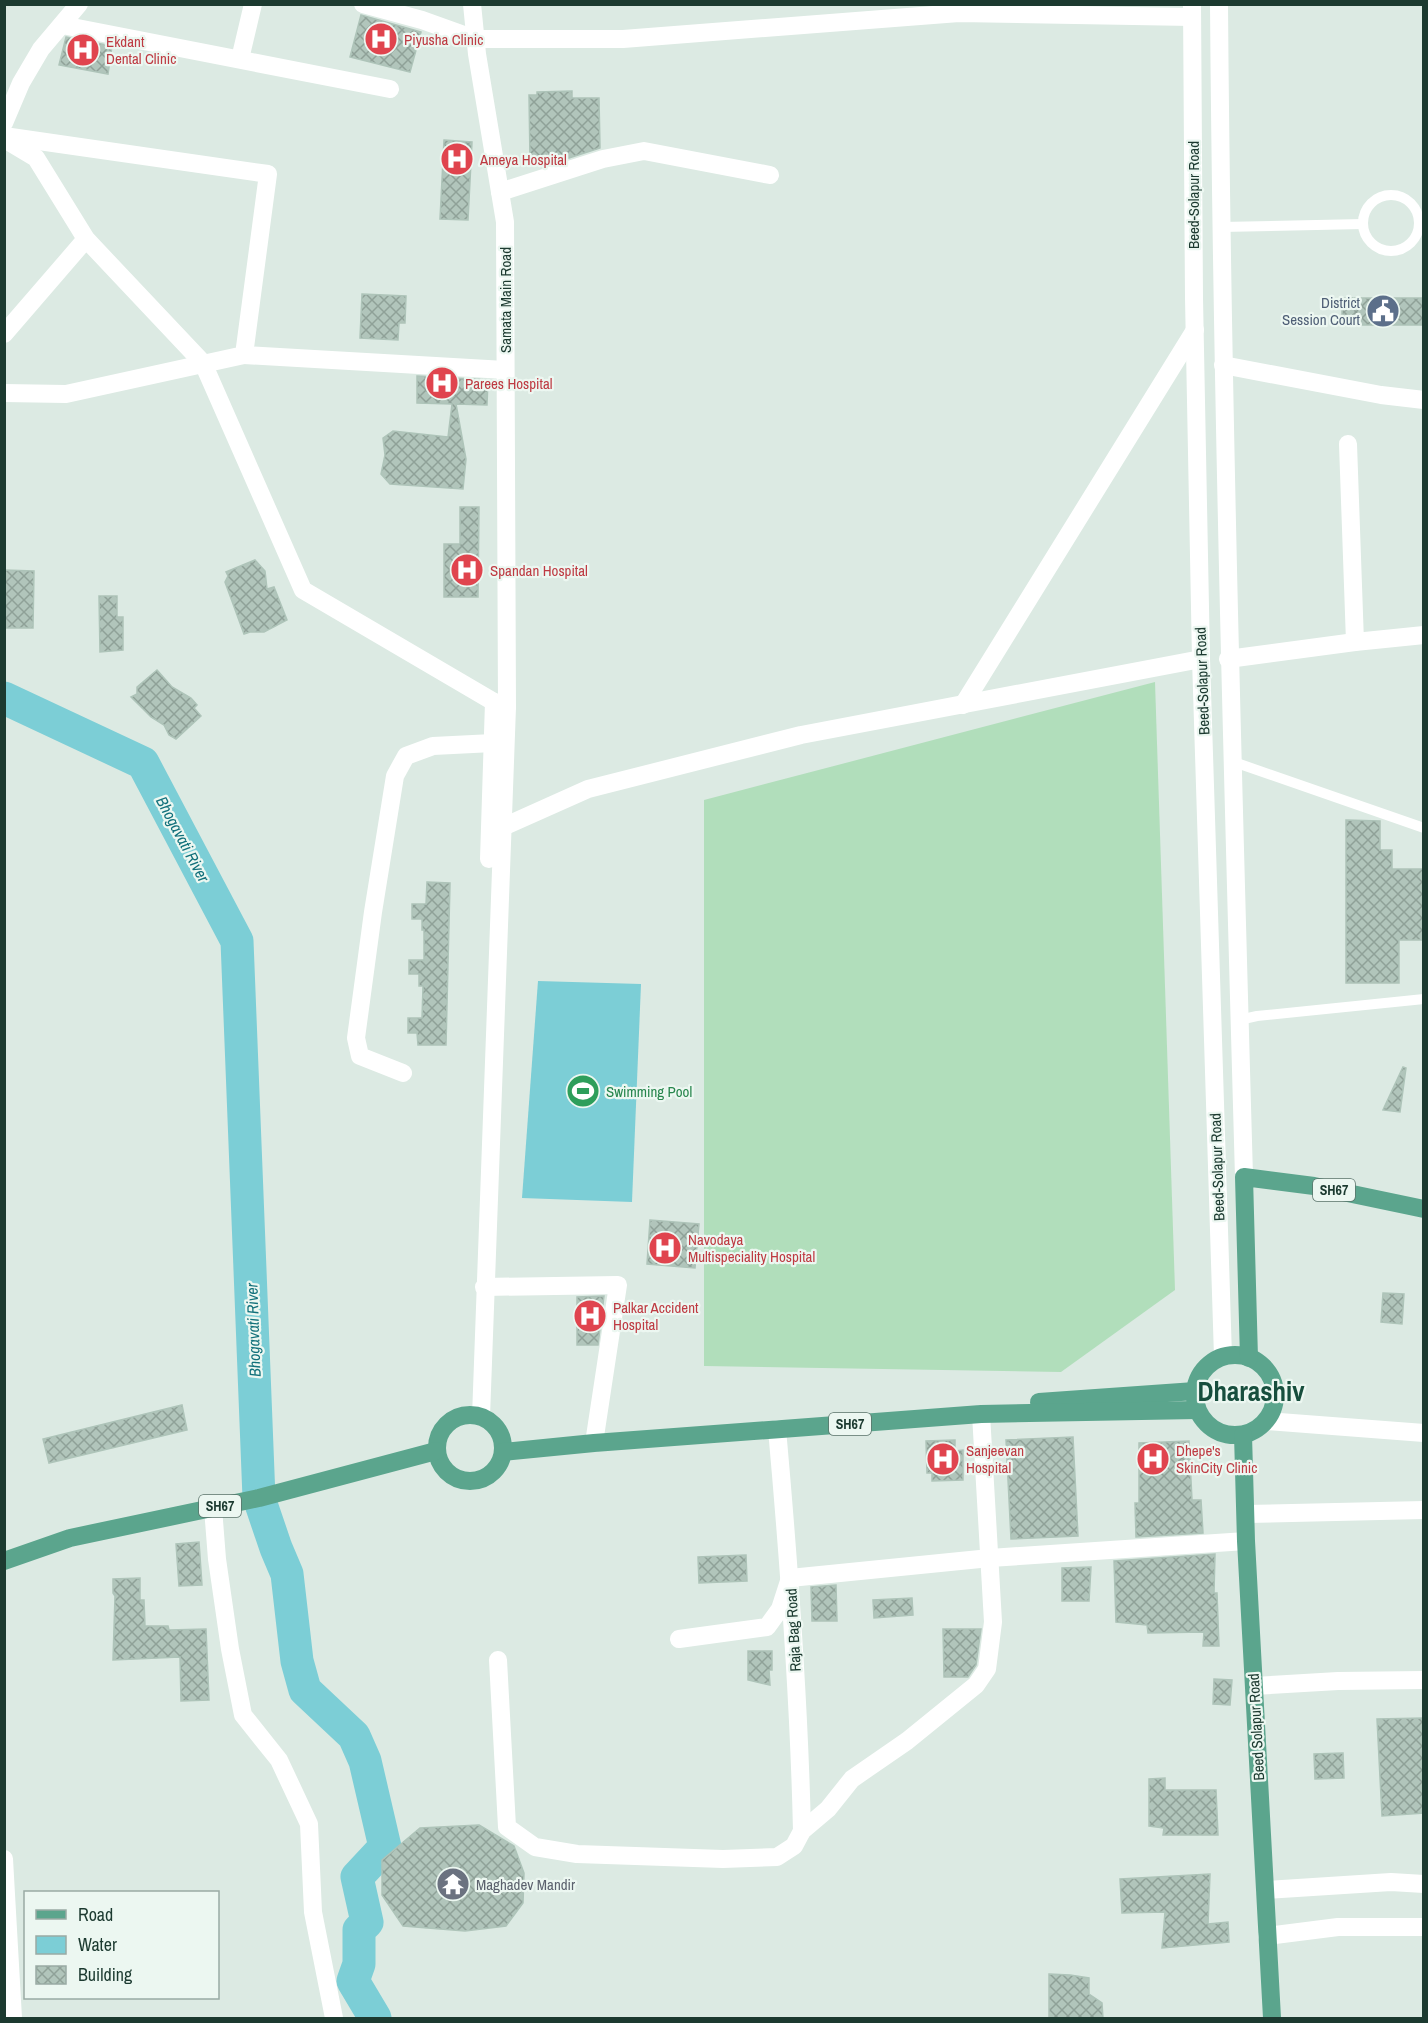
<svg xmlns="http://www.w3.org/2000/svg" width="1428" height="2023" viewBox="0 0 1428 2023" font-family="'Archivo Narrow',sans-serif">
<style>
.garden{fill:#b1debb}
.water{fill:#7cced6}
.lines{fill:none;stroke-linecap:round;stroke-linejoin:round}
.river{stroke:#7cced6;stroke-width:33}
.building{fill:url(#building-cross-hatch);stroke:#aec4b9;stroke-width:1.5}
.service{stroke:#fff;stroke-width:10}
.minor{stroke:#fff;stroke-width:18}
.tertiary{stroke:#fff;stroke-width:18}
.secondary{stroke:#fff;stroke-width:18}
.primary{stroke:#5ba58d;stroke-width:18}
.labels{text-anchor:middle;dominant-baseline:central;stroke-width:4.5;stroke-linejoin:round;paint-order:stroke}
.shield{fill:#ecf7f1;stroke:#5a736a;stroke-width:1.5}
.shield-label{font-size:14px;font-weight:bold;fill:#1c3a30}
.health-label{font-size:15px;fill:#be3a42;stroke:#ecf7f1;text-anchor:start}
.street-label{font-size:15px;fill:#1c3a30;stroke:#ecf7f1}
.service-label{font-size:15px;fill:#4e5e75;stroke:#ecf7f1;text-anchor:end}
.leisure-label{font-size:15px;fill:#27864d;stroke:#ecf7f1;text-anchor:start}
.worship-label{font-size:15px;fill:#5b616d;stroke:#ecf7f1;text-anchor:start}
.water-label{font-size:16px;font-style:italic;fill:#12717b;stroke:#ecf7f1}
.town-label{font-size:27px;font-weight:bold;fill:#174e3d;stroke:#ecf7f1}
</style>
<defs>
<pattern id="building-cross-hatch" width="8" height="8" patternUnits="userSpaceOnUse" patternTransform="scale(1.5)"><rect width="8" height="8" fill="#b1c5bb"/><path d="M0 0l8 8M0 8l8-8" fill="none" stroke="#8fa198"/></pattern>
</defs>
<rect width="100%" height="100%" fill="#dceae3"/>
<path class="garden" d="M1155,682L1175,1290L1061,1372L704,1366V800Z"/>
<path class="water" d="M538,981L641,984L632,1202L522,1198Z"/>
<g class="lines">
<path class="river" d="M4,698L143,763L237,941L259,1498L276,1548L287,1574L297,1661L305,1690L354,1736L365,1761L385,1847L357,1877L367,1922L359,1930V1964L353,1981L375,2018"/>
</g>
<g class="building">
<path d="M361,15L421,32L410,72L350,57Z"/>
<path d="M66,37L112,46L108,74L59,65Z"/>
<path d="M572,91V98H599L600,148L569,158L530,159L529,95H537V92Z"/>
<path d="M444,140L472,142L468,220L440,219Z"/>
<path d="M362,294L406,296L405,323H399L398,340L360,338Z"/>
<rect x="1342" y="298" width="82" height="27"/>
<path d="M417,376L488,380L487,405L456,404L466,459L463,489L390,484L381,474L385,455L383,438L393,431L448,437L452,404L417,403Z"/>
<path d="M460,507H479L478,597H444V544H460Z"/>
<path d="M255,560L265,571L267,589L274,587L287,620L264,632H250L244,634L225,582L228,576L226,572Z"/>
<path d="M4,570L34,571L33,628H4Z"/>
<path d="M99,596H117V617H123V650L100,652Z"/>
<path d="M157,670L172,687L191,698L197,705L194,708L201,716L176,739L169,735L164,725L151,717L131,697L137,694V687Z"/>
<path d="M1346,820L1380,821V850H1392V869H1424V940H1399V983H1346Z"/>
<path d="M427,882L450,883L446,1045H418L417,1033H408V1018H422L423,986H419V974H409V960H424V930H422V919H412V904H426Z"/>
<path d="M1403,1067L1406,1068L1400,1112L1383,1110Z"/>
<path d="M650,1220L699,1224L695,1268L647,1264Z"/>
<path d="M1383,1293L1404,1294L1402,1324L1381,1322Z"/>
<path d="M604,1296L598,1345H577V1297Z"/>
<path d="M182,1405L187,1430L49,1463L43,1439Z"/>
<path d="M1073,1437L1078,1536L1011,1539L1006,1440Z"/>
<path d="M955,1440V1451L963,1450V1480L932,1481V1473H927L926,1441Z"/>
<path d="M1189,1441L1192,1500H1201L1203,1533L1136,1537L1135,1503H1139V1443Z"/>
<path d="M199,1542L202,1585L179,1586L176,1544Z"/>
<path d="M1215,1554L1214,1593H1217L1219,1646H1203L1204,1632L1148,1633L1147,1625L1116,1622L1114,1561Z"/>
<path d="M746,1555L747,1581L699,1583L698,1557Z"/>
<path d="M1091,1567L1089,1601H1062V1568Z"/>
<path d="M140,1578V1600H144L145,1626H168L169,1630L206,1629L209,1700L181,1701L180,1657L113,1660L115,1596L113,1593V1579Z"/>
<path d="M836,1585L837,1621H812L811,1587Z"/>
<path d="M912,1598L913,1615L874,1618L873,1600Z"/>
<path d="M943,1629H981L976,1665L968,1677H944Z"/>
<path d="M748,1651H772V1670H769L770,1685L748,1680Z"/>
<path d="M1214,1679L1232,1680L1230,1705L1213,1704Z"/>
<path d="M1424,1718V1813L1382,1816L1377,1719Z"/>
<path d="M1343,1753L1344,1778L1315,1779L1314,1754Z"/>
<path d="M1165,1778V1790H1216L1218,1835H1163L1164,1828L1149,1826V1779Z"/>
<path d="M479,1825L514,1846L524,1873L523,1903L506,1926L465,1931L403,1926L382,1895V1860L420,1828Z"/>
<path d="M1210,1874L1208,1924L1228,1922L1229,1942L1162,1948L1165,1912L1122,1913L1120,1879Z"/>
<path d="M1049,1974L1070,1975L1089,1978V1994L1102,2003L1103,2019H1049Z"/>
</g>
<g class="lines">
<g class="service">
<circle cx="1391" cy="223" r="28"/>
<path d="M1221,227L1363,224"/>
<path d="M1231,761L1424,828"/>
<path d="M1239,1020L1257,1016L1424,999"/>
</g>
<g class="minor">
<path d="M363,4L422,20L475,39H623L959,13L1192,17"/>
<path d="M472,4L477,54L505,222L507,707"/>
<path d="M62,25L390,89"/>
<path d="M240,59L253,4"/>
<path d="M4,123L21,83L41,49L79,4"/>
<path d="M4,136L268,174L244,355L66,394L4,393"/>
<path d="M500,192L603,159L644,151L770,175"/>
<path d="M4,334L86,239"/>
<path d="M244,355L505,370"/>
<path d="M1223,365L1381,395L1424,400"/>
<path d="M1348,444L1355,642"/>
<path d="M1228,659L1355,642L1424,635"/>
<path d="M963,705L1195,330"/>
<path d="M503,827L588,789L801,735L1201,659"/>
<path d="M403,1073L360,1056L356,1038L373,912L395,776L406,756L433,746L493,743"/>
<path d="M484,1287L618,1285L594,1443"/>
<path d="M1267,1421L1424,1433"/>
<path d="M777,1429C789,1563 799,1696 802,1831"/>
<path d="M213,1508L217,1559L230,1649L243,1715L279,1760L309,1824L313,1912L334,2018"/>
<path d="M1246,1514L1424,1510"/>
<path d="M679,1639L767,1627L780,1609L790,1578L990,1558L1246,1541"/>
<path d="M498,1660L507,1827L535,1847L577,1854L723,1859L777,1857L794,1846L802,1831L828,1809L852,1779L907,1741L976,1685L987,1669L993,1622L981,1414"/>
<path d="M1254,1686L1338,1681L1424,1680"/>
<path d="M1265,1890L1391,1882L1424,1884"/>
<path d="M1267,1936L1338,1927H1424"/>
</g>
<g class="tertiary">
<path d="M4,139L36,158L86,239L203,363L303,590L494,702L507,707L481,1417"/>
<path d="M489,859L494,702"/>
<path d="M4,1859L13,2018"/>
</g>
<g class="secondary">
<path d="M1192,4L1194,298L1201,659L1223,1357"/>
<path d="M1219,4C1222,395 1233,786 1244,1177"/>
</g>
<g class="primary">
<circle cx="1235" cy="1395" r="40"/>
<path d="M1249,1358L1244,1177L1314,1186L1424,1209"/>
<path d="M1039,1402L1195,1391"/>
<circle cx="470" cy="1448" r="33"/>
<path d="M1243,1435L1246,1541L1272,2018"/>
<path d="M503,1452L594,1443L981,1414L1197,1410"/>
<path d="M4,1561L70,1538L259,1498L436,1451"/>
</g>
</g>
<defs>
<symbol id="hospital-disc" viewBox="-11 -11 22 22"><circle r="9.5" fill="#e0444e" stroke="#ecf7f1"/><path d="M-5-5h3v3.5h4V-5h3V5h-3V1.5h-4V5h-3Z" fill="#fff"/></symbol>
<symbol id="civic-disc" viewBox="-11 -11 22 22"><circle r="9.5" fill="#5c6f8a" stroke="#ecf7f1"/><path d="M-.6-6.5H3V-4.5H.6V-3L4-1V1h2V6H-6V1h2V-1L-.6-3ZM-1.2 2.5V6h2.4V2.5Z" fill="#fff"/></symbol>
<symbol id="stadium-disc" viewBox="-11 -11 22 22"><circle r="9.5" fill="#2e9e5b" stroke="#ecf7f1"/><path d="M0-5a6.5 5 0 1 0 0 10a6.5 5 0 1 0 0-10ZM-3.5-1.8h7v3.6h-7Z" fill="#fff"/></symbol>
<symbol id="temple-disc" viewBox="-11 -11 22 22"><circle r="9.5" fill="#6b7280" stroke="#ecf7f1"/><path d="M0-6L5-2H3V0L6.5 2.5H4V6H1.5V3h-3V6H-4V2.5H-6.5L-3 0V-2H-5Z" fill="#fff"/></symbol>
</defs>
<g fill-rule="evenodd">
<use href="#hospital-disc" x="362" y="20" width="38" height="38"/>
<use href="#hospital-disc" x="64" y="31" width="38" height="38"/>
<use href="#hospital-disc" x="438" y="140" width="38" height="38"/>
<use href="#civic-disc" x="1364" y="292" width="38" height="38"/>
<use href="#hospital-disc" x="423" y="364" width="38" height="38"/>
<use href="#hospital-disc" x="448" y="551" width="38" height="38"/>
<use href="#stadium-disc" x="564" y="1072" width="38" height="38"/>
<use href="#hospital-disc" x="646" y="1229" width="38" height="38"/>
<use href="#hospital-disc" x="571" y="1297" width="38" height="38"/>
<use href="#hospital-disc" x="924" y="1440" width="38" height="38"/>
<use href="#hospital-disc" x="1134" y="1440" width="38" height="38"/>
<use href="#temple-disc" x="434" y="1865" width="38" height="38"/>
</g>
<g class="labels">
<g class="shield">
<rect x="1313" y="1179" width="42" height="22" rx="4.5"/>
<rect x="829" y="1413" width="42" height="22" rx="4.5"/>
<rect x="199" y="1495" width="42" height="22" rx="4.5"/>
</g>
<g class="shield-label">
<text x="1334" y="1190">SH67</text>
<text x="850" y="1424">SH67</text>
<text x="220" y="1506">SH67</text>
</g>
<g class="health-label">
<text x="404" y="39">Piyusha Clinic</text>
<text x="106" y="41">Ekdant<tspan x="106" dy="17">Dental Clinic</tspan></text>
<text x="480" y="159">Ameya Hospital</text>
<text x="465" y="383">Parees Hospital</text>
<text x="490" y="570">Spandan Hospital</text>
<text x="688" y="1239">Navodaya<tspan x="688" dy="17">Multispeciality Hospital</tspan></text>
<text x="613" y="1307">Palkar Accident<tspan x="613" dy="17">Hospital</tspan></text>
<text x="966" y="1450">Sanjeevan<tspan x="966" dy="17">Hospital</tspan></text>
<text x="1176" y="1450">Dhepe's<tspan x="1176" dy="17">SkinCity Clinic</tspan></text>
</g>
<g class="street-label">
<text transform="translate(1193 195) rotate(-90)">Beed-Solapur Road</text>
<text transform="translate(505 300) rotate(-90)">Samata Main Road</text>
<text transform="translate(1202 681) rotate(-92)">Beed-Solapur Road</text>
<text transform="translate(1217 1167) rotate(-92)">Beed-Solapur Road</text>
<text transform="translate(793 1630) rotate(-93)">Raja Bag Road</text>
<text transform="translate(1256 1727) rotate(-93)">Beed Solapur Road</text>
</g>
<g class="service-label">
<text x="1360" y="302">District<tspan x="1360" dy="17">Session Court</tspan></text>
</g>
<g class="leisure-label">
<text x="606" y="1091">Swimming Pool</text>
</g>
<g class="worship-label">
<text x="476" y="1884">Maghadev Mandir</text>
</g>
<g class="water-label">
<text transform="translate(183 839) rotate(62)">Bhogavati River</text>
<text transform="translate(253 1330) rotate(-92)">Bhogavati River</text>
</g>
<g class="town-label">
<text x="1251" y="1391">Dharashiv</text>
</g>
</g>
<rect width="1428" height="2023" fill="none" stroke="#1c3a30" stroke-width="12"/>
<rect x="24" y="1891" width="195" height="108" fill="#ecf7f1" stroke="#99aba4" stroke-width="1.5"/>
<rect x="36" y="1910" width="30" height="9" fill="#5ba58d" stroke="#99aba4" stroke-width="1.5"/>
<text x="78" y="1921" font-size="18" fill="#1c3a30">Road</text>
<rect x="36" y="1936" width="30" height="18" fill="#7cced6" stroke="#99aba4" stroke-width="1.5"/>
<text x="78" y="1951" font-size="18" fill="#1c3a30">Water</text>
<rect x="36" y="1966" width="30" height="18" fill="url(#building-cross-hatch)" stroke="#99aba4" stroke-width="1.5"/>
<text x="78" y="1981" font-size="18" fill="#1c3a30">Building</text>
</svg>
